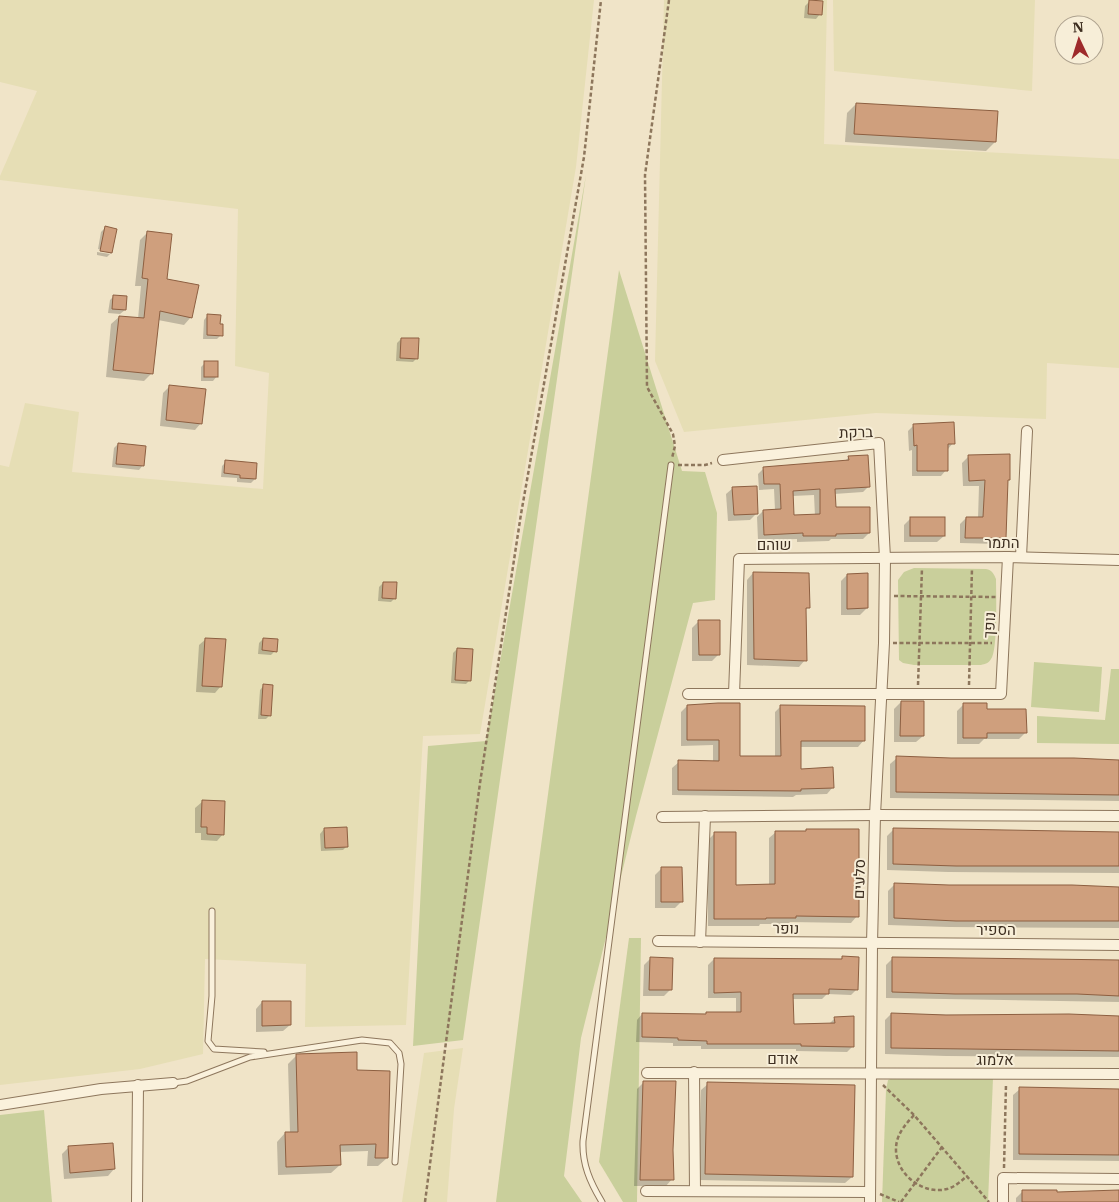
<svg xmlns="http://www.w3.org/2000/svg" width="1119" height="1202" viewBox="0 0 1119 1202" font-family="'IBM Plex Serif',Heebo,serif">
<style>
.farmland{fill:#e6deb5}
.green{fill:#c9cf9b}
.shadow{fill:#0003;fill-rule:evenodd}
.building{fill:#cf9f7d;stroke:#8d5f41;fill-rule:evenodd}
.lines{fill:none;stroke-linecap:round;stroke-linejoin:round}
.service-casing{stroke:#8d765c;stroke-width:7}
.minor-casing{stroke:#8d765c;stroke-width:12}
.path{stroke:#8d765c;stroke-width:2.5;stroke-dasharray:4 2.5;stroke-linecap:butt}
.service{stroke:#faf1dc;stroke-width:5}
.minor{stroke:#faf1dc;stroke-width:10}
.labels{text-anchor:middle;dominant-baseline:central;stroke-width:4;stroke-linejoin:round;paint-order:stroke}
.street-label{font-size:15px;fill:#3d2e20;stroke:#f7eed8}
</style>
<rect width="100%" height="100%" fill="#f0e4c8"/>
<g class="farmland">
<path d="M0,0H594L576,167L480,734L423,736L406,1025L305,1027L306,964L205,959L203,1054L140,1069L0,1085V465L9,467L25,403L79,412L72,472L263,489L269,373L235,366L238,209L0,180V176L37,91L0,82Z"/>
<path d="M664,0H827L824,144L1119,159V368L1047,363L1046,419L876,413L684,432L655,361Z"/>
<path d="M833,0H1035L1032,91L834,71Z"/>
<path d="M463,1048L454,1109L447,1202H402L424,1053Z"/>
</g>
<g class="green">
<path d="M586,175L463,1040L413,1046L428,746L486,741Z"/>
<path d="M619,270L682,471L705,472L717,513L715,600L693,603L636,816L581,1038L564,1176L582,1202H496L533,905Z"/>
<path d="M914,568L986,569C992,570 994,574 996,579C996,593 998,651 991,659C989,663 985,664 981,665H914L903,663L899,660L898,580L904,572Z"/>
<path d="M1034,662L1102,667L1099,712L1031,707Z"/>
<path d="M1111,669H1119V744L1037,743V716L1105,720Z"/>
<path d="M629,938H641L637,1202H623L599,1162Z"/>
<path d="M893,1078H993L988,1202H882L886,1090L888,1080Z"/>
<path d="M44,1110L52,1202H0V1115Z"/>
</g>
<g class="shadow">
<path d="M809,2L820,14L816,19L804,18L805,6Z"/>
<path d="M856,104L995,142L986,151L845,142L847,113Z"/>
<path d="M105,228L111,253L110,254V252L98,249L101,232Z"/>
<path d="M147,233L166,280L191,317L184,325L158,320L152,373L144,381L106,377L111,324L119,317L138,319L141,286H135L140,240Z"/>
<path d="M97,252L110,254L107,257L97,255Z"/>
<path d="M114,296L125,310L120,314L108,313L110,300Z"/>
<path d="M208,315L221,335L217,339H203L204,320Z"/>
<path d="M401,339L417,358L413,362L396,361L397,343Z"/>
<path d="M205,363L217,376L213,381H201V367Z"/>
<path d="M169,387L201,423L195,430L160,426L163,393Z"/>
<path d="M913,426L953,443L948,449L946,470L941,476H912V450L909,451L908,431Z"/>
<path d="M118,444L143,465L139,470L112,467L114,448Z"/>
<path d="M849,457L869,486L863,492L834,494L835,509L869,533L863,539H831L829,541L797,542V539L758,540L757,517L763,511L775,510L774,489L759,490L758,474L764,468L844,462ZM814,495L815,516H793L792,496Z"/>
<path d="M968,457L1009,479L1007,481L1004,538L998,544L960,543V524L966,518L978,519L979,486H963L962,463Z"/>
<path d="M226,462L255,479L251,483L237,482V478L221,477L222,466Z"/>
<path d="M733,488L757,513L750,520L728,521L726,494Z"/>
<path d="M911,518L944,536L937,542H904V525Z"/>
<path d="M753,573L808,607L805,611V660L799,667L747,665V580Z"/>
<path d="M847,575L867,608L860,615H841V581Z"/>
<path d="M383,583L395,598L391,602L378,601L379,587Z"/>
<path d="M699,621L719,654L712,661H692V628Z"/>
<path d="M206,639L221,686L215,693L196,692L199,645Z"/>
<path d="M263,639L275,651L271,655L258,654L259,643Z"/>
<path d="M457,649L470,680L466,684L451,683L453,653Z"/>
<path d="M264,685L270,715L266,719H258L260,690Z"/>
<path d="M901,702L923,736L916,742H894V709Z"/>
<path d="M964,704L986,710L1025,733L1019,739H984L979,744H957V711Z"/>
<path d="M687,706L739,757H775V712L781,706L864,740L858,747H800V770L833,787L827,794L796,795L793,797L672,795V768L679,762H713V745L681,746V712Z"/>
<path d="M897,758L1119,761V801L890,798V764Z"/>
<path d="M202,802L223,834L217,841L201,840V833H195V808Z"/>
<path d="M324,829L347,846L343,850L321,851L320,834Z"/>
<path d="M894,829L948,831H1071L1119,833V873L948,872L887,870V836Z"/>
<path d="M776,832L857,916L851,923L790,922L788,924H760L759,926H708V840L715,833L735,886H769V838Z"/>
<path d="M662,868L681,902L675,908H655V875Z"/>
<path d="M894,885L1119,888V928L949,927L888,925V891Z"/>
<path d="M843,957L857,989L851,995L827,994L822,999H792L793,1025L829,1024L835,1018L853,1046L847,1052L796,1051V1049H701V1046H673V1043L636,1042L637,1020L642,1014L705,1015L736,1013V998H708V965L714,959L840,960Z"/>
<path d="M651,958L670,990L664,996H643L644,965Z"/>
<path d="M893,958L1119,961V1002L886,998V965Z"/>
<path d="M262,1002L290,1025L283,1031L256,1032V1009Z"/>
<path d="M891,1014L1119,1017V1057L946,1056L885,1054V1020Z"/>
<path d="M296,1056L356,1071L387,1158L378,1166H367L368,1151L339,1152L340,1165L331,1173L278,1175L277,1142L285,1133H290L288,1064Z"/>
<path d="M644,1082L672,1150V1179L666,1186H634L637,1089Z"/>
<path d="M708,1084L852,1177L845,1183L699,1180L701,1090Z"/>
<path d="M1020,1089H1119V1161L1013,1160V1095Z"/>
<path d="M69,1147L114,1169L108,1176L64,1179L62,1154Z"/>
<path d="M1023,1191L1056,1193L1119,1192V1202H1016V1198Z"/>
</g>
<g class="building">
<path d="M809,0L823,1L822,15L808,14Z"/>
<path d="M856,103L998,111L996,142L854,134Z"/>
<path d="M105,226L117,229L112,253L100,251Z"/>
<path d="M147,231L172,234L167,279L199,285L192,318L160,311L153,374L113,370L119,316L144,318L148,279L142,278Z"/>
<path d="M113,295L127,296L126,310L112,309Z"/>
<path d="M207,314L221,315L220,324H223V336L207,335Z"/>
<path d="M401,338H419L418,359L400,358Z"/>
<rect x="204" y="361" width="14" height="16"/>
<path d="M169,385L206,389L202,424L166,420Z"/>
<path d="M954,422L955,444H948V471H917V445L914,446L913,424Z"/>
<path d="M118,443L146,446L144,466L116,464Z"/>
<path d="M1010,454V480H1008L1006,538H965L966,517H983L985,480L969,481L968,455Z"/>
<path d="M868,455L870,487L835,489L836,507H870V533L836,534V536H803V533L764,535L763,510L781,509L780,484H764L763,467L849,460L848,456ZM820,489V514L794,515L793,491Z"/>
<path d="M225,460L257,463L256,479L240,478V475L224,473Z"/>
<path d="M757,486L758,514L734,515L732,487Z"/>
<rect x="910" y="517" width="35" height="19"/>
<path d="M753,572L809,573L810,608H806L807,661L754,659Z"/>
<path d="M868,573V608L847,609V574Z"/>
<path d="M383,582H397L396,599L382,598Z"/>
<path d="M698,620H720V655H699Z"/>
<path d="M205,638L226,639L222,687L202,686Z"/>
<path d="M263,638L278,639L277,652L262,650Z"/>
<path d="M457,648L473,649L471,681L455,680Z"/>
<path d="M263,684L273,685L271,716L261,715Z"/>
<path d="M901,701H924V736H900Z"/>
<path d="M718,703H740V756H781L780,705L865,706V741H801V769L833,767L834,788L801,789V791L678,790V760L719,761V740H687V705Z"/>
<path d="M963,703H987V709H1026L1027,733H987V738H963Z"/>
<path d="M896,756L951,758H1074L1119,760V795L896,792Z"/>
<path d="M202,800L225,801L224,835L207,834V827H201Z"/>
<path d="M347,827L348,847L325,848L324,828Z"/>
<path d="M893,828L1119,832V866H956L893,864Z"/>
<path d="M806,829H859V917L796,916V918H766V919H714V832H736V885L775,884V831H806Z"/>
<path d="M661,867H682L683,902H661Z"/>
<path d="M894,883L949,885H1072L1119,887V921H956L894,918Z"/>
<path d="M842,956L859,957L858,990L829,989V994H793L794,1024L835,1023L834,1017L854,1016V1047L801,1046V1044H707V1041L678,1040V1038L642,1037V1013L706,1014V1012H741V992L714,993V958L842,959Z"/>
<path d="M650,957L673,958L672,990H649Z"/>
<path d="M892,957L1119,960V996L1077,994H955L892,992Z"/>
<path d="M262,1001H291V1025L262,1026Z"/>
<path d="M891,1013L946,1015L1069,1014L1119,1016V1051L891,1048Z"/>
<path d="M357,1052V1070L390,1071L388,1158H375L376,1144L340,1145L341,1165L286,1167L285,1132H298L296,1054Z"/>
<path d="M643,1081H676L673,1150L674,1180H640Z"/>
<path d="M707,1082L855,1085L853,1177L705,1174Z"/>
<path d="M1019,1087L1119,1089V1155L1019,1154Z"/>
<path d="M113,1143L115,1169L70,1173L68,1146Z"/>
<path d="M1022,1190H1057V1192L1119,1190V1202H1022Z"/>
</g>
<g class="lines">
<defs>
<g id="service">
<path d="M212,911V996L208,1041L214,1049L264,1052"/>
<path d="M173,1083L187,1081L250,1057L362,1040L390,1043L399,1053L401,1064L395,1162"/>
<path d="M602,1202C590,1182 582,1164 583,1141L671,465"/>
</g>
<g id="minor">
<path d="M723,460L879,443L885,558L884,643L875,815L872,944L870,1202"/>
<path d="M1021,557L1027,431"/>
<path d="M688,694H1001L1008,557"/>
<path d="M734,694L739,559L1008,557L1119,560"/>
<path d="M662,817L875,815L1119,816"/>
<path d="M658,941L1119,945"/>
<path d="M700,942L705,816"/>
<path d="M694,1072L695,1191"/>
<path d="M647,1073L1119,1074"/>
<path d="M0,1105L101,1089L173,1083"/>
<path d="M646,1191L870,1192"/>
<path d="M137,1202L138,1085"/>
<path d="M1003,1202V1178L1119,1179"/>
</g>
</defs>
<use href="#service" class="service-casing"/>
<use href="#minor" class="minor-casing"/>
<g class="path">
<path d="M669,0L645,175L647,387L673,434L675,446L672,458"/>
<path d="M678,465H705L712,463"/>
<path d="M894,596L996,597"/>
<path d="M893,643H992"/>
<path d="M918,685L922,568"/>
<path d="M969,685L972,568"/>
<path d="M883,1085L914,1115L989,1202"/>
<path d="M914,1115C907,1123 900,1130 897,1141C890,1169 920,1196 947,1189C955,1187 961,1181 967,1176"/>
<path d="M1004,1168L1006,1084"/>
<path d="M880,1194L899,1202"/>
<path d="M425,1202L480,783L521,514L584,157L601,0"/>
<path d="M901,1202L942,1147"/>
</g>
<use href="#service" class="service"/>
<use href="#minor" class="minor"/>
</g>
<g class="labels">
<g class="street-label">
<text transform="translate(856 432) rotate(-2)">ברקת</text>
<text x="1002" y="542">התמר</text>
<text x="774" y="544">שוהם</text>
<text transform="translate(989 625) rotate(-87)">נופך</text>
<text transform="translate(859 879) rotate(-88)">סלעים</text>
<text transform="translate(786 928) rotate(1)">נופר</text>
<text x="996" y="929">הספיר</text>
<text x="783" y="1058">אודם</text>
<text x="995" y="1059">אלמוג</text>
</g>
</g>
<g transform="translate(1079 40) rotate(356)"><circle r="24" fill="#f7eed8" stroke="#ada18e"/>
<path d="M0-4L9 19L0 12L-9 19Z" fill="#9e2a2b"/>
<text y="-8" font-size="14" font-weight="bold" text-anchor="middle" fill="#3d2e20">N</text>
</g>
</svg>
